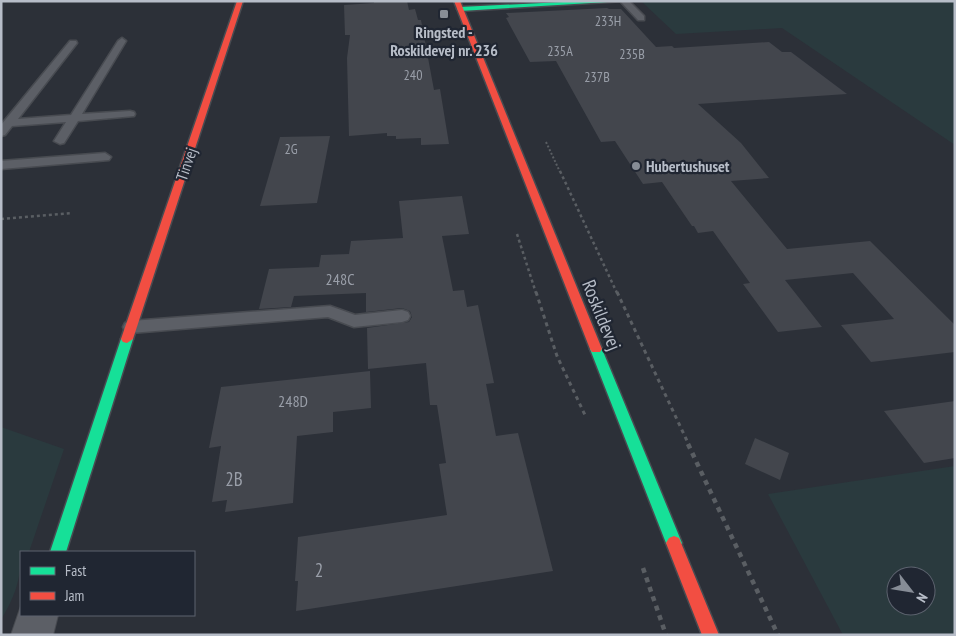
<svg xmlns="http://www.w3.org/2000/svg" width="956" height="636" viewBox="0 0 956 636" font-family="'PT Sans Narrow',sans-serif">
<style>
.green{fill:#2a3a3e;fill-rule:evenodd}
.building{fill:#43464d}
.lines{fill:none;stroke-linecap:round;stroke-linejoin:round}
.lane-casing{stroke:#484b51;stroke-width:3}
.street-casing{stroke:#484b51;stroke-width:2}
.fast-casing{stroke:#484b51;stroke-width:3}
.jam-casing{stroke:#484b51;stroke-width:3}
.path-far3{stroke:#5a5e63;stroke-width:2;stroke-dasharray:2 2;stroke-linecap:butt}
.path-far2{stroke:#5a5e63;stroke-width:2.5;stroke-dasharray:3 3;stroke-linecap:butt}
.path-far1{stroke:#5a5e63;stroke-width:3;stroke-dasharray:4 4;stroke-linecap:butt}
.path{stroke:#5a5e63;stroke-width:4.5;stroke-dasharray:5 5;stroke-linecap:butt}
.lane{fill:#5c5f66;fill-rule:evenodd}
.street{fill:#5c5f66;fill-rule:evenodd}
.fast{fill:#16e098;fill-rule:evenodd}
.jam{fill:#f24e42;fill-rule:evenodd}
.poi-dot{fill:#868c96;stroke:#202632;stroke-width:2}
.labels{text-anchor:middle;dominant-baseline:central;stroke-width:4.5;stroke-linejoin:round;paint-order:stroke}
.far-number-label{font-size:14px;fill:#9a9fa9}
.far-poi-label{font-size:16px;font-weight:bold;fill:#b7bdc8;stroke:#202632}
.far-street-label{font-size:16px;fill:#b7bdc8;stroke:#202632}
.number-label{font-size:16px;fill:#9a9fa9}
.street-label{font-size:19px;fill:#b7bdc8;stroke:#202632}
.near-number-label{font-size:19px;fill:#9a9fa9}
</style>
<rect width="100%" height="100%" fill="#2c3038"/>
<g class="green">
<path d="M641,1H955V145L782,28L676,34Z"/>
<path d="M1,427L64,449L29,552H21C21,580 15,596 1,620Z"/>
<path d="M955,466V635H843L768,494ZM896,576H926V606H896Z"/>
</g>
<g class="building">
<path d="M374,1H407L409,10L415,9L418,20H421L434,90L440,89L449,144L421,145V138L396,139V136H387V133L349,136L347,58L350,35H345L344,5L374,3Z"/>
<path d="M607,8L609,9H621L656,47L672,46L674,48L769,42L782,52H791L847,94L698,104L741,143L769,178L731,181L787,249L870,241L955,325V352L871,362L841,325L894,319L853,273L785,280L822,327L778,332L743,284L750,283L713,231L698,233L694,226H692L662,182L643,184L615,141L601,142L556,61L530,62L506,18L509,17L506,13Z"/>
<path d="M330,136L317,203L260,206L280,137Z"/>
<path d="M462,196L469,234L442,236L453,291L464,290L467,307L478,305L494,383L486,384L496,436L518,433L553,571L296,611L298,581H295L298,537L447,515L439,464L446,463L437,405H430L426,363L368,369L367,328L409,322L412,317L410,311L402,308L366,312V293L294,296L291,307L259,309L269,269L319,267L321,255L349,254L351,241L403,238L399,201Z"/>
<path d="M370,371L371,408L333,412V432L297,436L293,503L225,512L227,500L212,502L221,446L209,448L221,387Z"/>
<path d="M955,401V458L924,463L884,411Z"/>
<path d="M755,438L789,453L780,480L745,464Z"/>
</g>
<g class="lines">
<defs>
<g id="lane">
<path d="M620,1H629L644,16V20H638Z"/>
<path d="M122,38L126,41L82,114L130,111L134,112L135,114L134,116L78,121L64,143L60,144L54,141L66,122L12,126L5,135L1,136V125L70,41H76L77,43L18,119L71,115L118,41Z"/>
<path d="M105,153L111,157L109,160L1,169V161Z"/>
<path d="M330,306L355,315L402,310L408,312L410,316L408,320L402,322L354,327L328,317L131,333L125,331L123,327L125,323L131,321Z"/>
</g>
<path id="street" d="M21,606V615H58L53,635H11Z"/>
<g id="fast">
<path d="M583,1H624L460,11L457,9L460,7Z"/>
<path d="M127,335L133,339L66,552H50L121,339Z"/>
<path d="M596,345L600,346L602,349L682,543L679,548L674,550L669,548L666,543L590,349L592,346Z"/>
</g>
<g id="jam">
<path d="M237,1H243L133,339L127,343L123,342L121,339Z"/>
<path d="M454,1H460L602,349L600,352H592L590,349Z"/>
<path d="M674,536L679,538L719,635H702L666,543L669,538Z"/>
</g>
</defs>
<use href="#lane" class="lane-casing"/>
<use href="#street" class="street-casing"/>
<use href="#fast" class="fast-casing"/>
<use href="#jam" class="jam-casing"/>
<path class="path-far3" d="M546,142L560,172"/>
<g class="path-far2">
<path d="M560,171L617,293"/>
<path d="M1,219L72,213"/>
<path d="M517,234L536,293"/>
</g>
<g class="path-far1">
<path d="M536,292L557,356L585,415"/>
<path d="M617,292L689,445"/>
</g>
<g class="path">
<path d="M688,444L778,635"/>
<path d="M643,568L666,635"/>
</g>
<use href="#lane" class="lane"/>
<use href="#street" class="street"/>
<use href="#fast" class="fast"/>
<use href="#jam" class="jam"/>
</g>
<g class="poi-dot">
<rect x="439" y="9" width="10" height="10" rx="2.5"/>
<circle cx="636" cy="166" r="5"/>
</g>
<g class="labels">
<g class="far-number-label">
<text x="608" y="21">233H</text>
<text x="560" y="51">235A</text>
<text x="632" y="54">235B</text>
<text x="413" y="75">240</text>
<text x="597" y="77">237B</text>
<text x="291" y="149">2G</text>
</g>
<g class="far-poi-label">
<text x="444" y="32">Ringsted -<tspan x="444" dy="18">Roskildevej nr. 236</tspan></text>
<text x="646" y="166" text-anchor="start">Hubertushuset</text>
</g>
<g class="far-street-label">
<text transform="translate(186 164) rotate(-71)">Tinvej</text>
</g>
<g class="number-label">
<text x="340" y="279">248C</text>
<text x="293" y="401">248D</text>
</g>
<g class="street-label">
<text transform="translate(602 315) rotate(68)">Roskildevej</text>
</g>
<g class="near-number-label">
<text x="234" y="479">2B</text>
<text x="319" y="570">2</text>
</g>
</g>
<rect width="956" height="636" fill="none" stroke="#b7bdc8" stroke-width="5"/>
<rect x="20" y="551" width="175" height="65" fill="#202632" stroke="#5c626e"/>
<rect x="30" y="567" width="25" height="8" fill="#16e098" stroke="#5c626e"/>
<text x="65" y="576" font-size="15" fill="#b7bdc8">Fast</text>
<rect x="30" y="592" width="25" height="8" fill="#f24e42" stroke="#5c626e"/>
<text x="65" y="601" font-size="15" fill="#b7bdc8">Jam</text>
<g transform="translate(911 591) rotate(121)"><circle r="24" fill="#202632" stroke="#5c626e"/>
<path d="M0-4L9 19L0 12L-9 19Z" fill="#868c96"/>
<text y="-8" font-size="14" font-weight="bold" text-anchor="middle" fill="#b7bdc8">N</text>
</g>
</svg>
